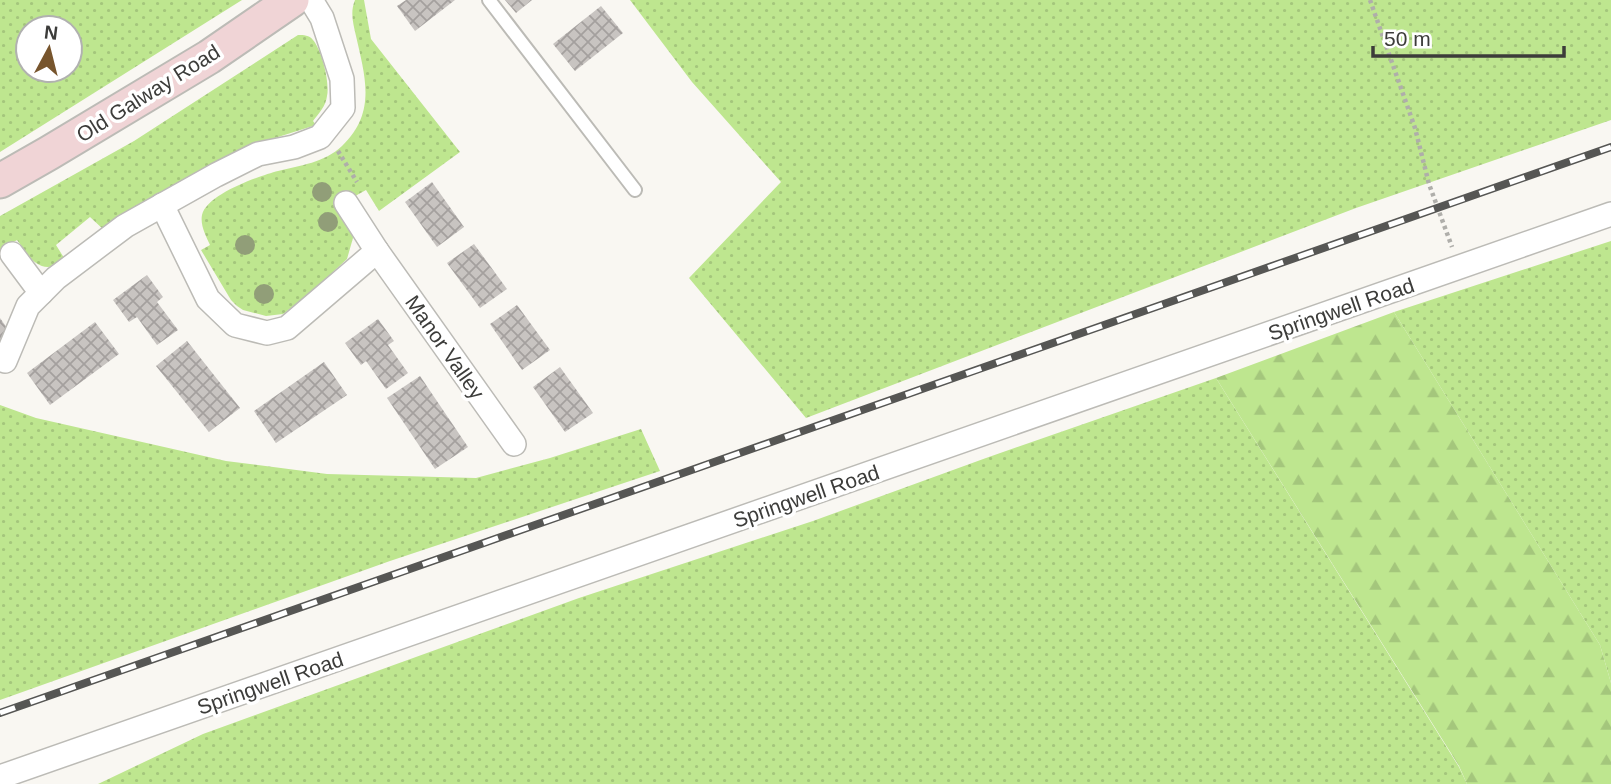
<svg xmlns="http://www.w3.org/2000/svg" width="1611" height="784" viewBox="0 0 1611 784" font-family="Arial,sans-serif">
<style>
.grass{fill:url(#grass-dots);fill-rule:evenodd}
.forest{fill:url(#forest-firs)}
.building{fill:url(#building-cross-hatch)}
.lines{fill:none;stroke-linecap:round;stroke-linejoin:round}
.lane-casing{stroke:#bcbbb6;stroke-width:16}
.street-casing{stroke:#bcbbb6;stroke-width:26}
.secondary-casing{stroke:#bcbbb6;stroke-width:37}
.path{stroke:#afaeaa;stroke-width:4.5;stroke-dasharray:3.5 3.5;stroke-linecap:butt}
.lane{stroke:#fff;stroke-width:12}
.street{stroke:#fff;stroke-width:23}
.secondary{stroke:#f0d4d6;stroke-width:33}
.rail-casing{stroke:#565654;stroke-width:8}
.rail{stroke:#fff;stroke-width:5;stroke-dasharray:16;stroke-linecap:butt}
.tree{fill:#919e78}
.labels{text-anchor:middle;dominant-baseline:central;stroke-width:7;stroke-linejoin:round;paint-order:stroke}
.street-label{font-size:21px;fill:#3c3c3a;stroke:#fff}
</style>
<defs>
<pattern id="grass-dots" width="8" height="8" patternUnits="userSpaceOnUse" patternTransform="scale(1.75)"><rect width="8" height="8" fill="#bee68f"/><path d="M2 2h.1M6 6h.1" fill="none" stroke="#a4c67c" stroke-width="1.8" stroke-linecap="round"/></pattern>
<pattern id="forest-firs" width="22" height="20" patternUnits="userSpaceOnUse" patternTransform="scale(1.75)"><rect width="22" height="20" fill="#bee68f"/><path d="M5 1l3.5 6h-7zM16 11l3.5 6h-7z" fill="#a4c67c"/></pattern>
<pattern id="building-cross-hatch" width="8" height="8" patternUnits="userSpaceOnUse" patternTransform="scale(1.75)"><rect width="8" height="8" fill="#c8c4c1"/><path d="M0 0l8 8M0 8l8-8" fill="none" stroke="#a4a09e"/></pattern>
</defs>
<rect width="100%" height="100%" fill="#f9f7f2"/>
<g class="grass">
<path d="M0,0H242L0,152ZM28,28H70V70H28Z"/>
<path d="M355,0H364L371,39L460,152L379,211L366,190L339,205L352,231L353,238L347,259L307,296L283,314L266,316L243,310L237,306L231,300L201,250L210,245C206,236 200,225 202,215C207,194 259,176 278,171C301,165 324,163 342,146C377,113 365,76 356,36C353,23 350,12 355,0Z"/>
<path d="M630,0H1611V120L1356,208L806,418L689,278L781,182L692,82Z"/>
<path d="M298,35C304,35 309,35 313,40C322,50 330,83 327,96C326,106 319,113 313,121L316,125L256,144L104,230L90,217L56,245L66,261C40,276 31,260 17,240L0,250V216L134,141Z"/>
<path d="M1611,241V683L1600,645L1394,312Z"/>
<path d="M1216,378L1459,767L1467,784H98L203,734L579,598L813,521L986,458Z"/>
<path d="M0,405L36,418L226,461L327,474L476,478L550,458L641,429L660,471L390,561L0,700Z"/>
</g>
<path class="forest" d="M1394,312L1600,645L1611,683V784H1467L1459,766L1216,378Z"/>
<g class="building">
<path d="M406,0H455L415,31L397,6Z"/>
<path d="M505,0H532L516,13Z"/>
<path d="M601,6L623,33L575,71L553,44Z"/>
<path d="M432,182L464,227L437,247L405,202Z"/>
<path d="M474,244L507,289L480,308L447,263Z"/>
<path d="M147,275L163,297L157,302L178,330L157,345L137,317L129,322L113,300Z"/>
<path d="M517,305L550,350L522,370L490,324Z"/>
<path d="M0,318L10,332L0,340Z"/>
<path d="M378,319L394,341L388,345L408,373L386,389L366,361L361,365L345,343Z"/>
<path d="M95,322L119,354L50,405L27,373Z"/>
<path d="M187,341L240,408L209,432L156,366Z"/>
<path d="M324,362L347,395L276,443L254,411Z"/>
<path d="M560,367L593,413L565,432L533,387Z"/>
<path d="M420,376L468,447L435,469L387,398Z"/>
</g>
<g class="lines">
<defs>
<path id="lane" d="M489,0L635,190"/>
<g id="street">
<path d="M346,203L377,251L514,444"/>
<path d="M162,205L208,299L235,325L267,333L287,328L377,251"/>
<path d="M12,254L41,293"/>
<path d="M5,361L28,306L56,278L125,226L216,175L258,154L294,147L320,137L343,108L342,79L322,18L311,0"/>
<path d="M0,777L1611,214"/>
</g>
<path id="secondary" d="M0,181L49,153L209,57L292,0"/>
</defs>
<use href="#lane" class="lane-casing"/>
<use href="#street" class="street-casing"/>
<use href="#secondary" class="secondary-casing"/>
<g class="path">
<path d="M1370,0L1415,128L1429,184L1452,247"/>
<path d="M338,151L357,182"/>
</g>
<use href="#lane" class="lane"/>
<use href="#street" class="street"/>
<use href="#secondary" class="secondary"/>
<defs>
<path id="rail" d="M0,713L1611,147"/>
</defs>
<use href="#rail" class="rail-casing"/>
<use href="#rail" class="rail"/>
</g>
<g class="tree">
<circle cx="322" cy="192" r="10"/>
<circle cx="328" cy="222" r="10"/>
<circle cx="245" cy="245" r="10"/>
<circle cx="264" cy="294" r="10"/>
</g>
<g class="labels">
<g class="street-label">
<text transform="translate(148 93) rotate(-32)">Old Galway Road</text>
<text transform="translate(1341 309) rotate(-19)">Springwell Road</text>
<text transform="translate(445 347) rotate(55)">Manor Valley</text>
<text transform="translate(806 496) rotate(-19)">Springwell Road</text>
<text transform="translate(270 683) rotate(-19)">Springwell Road</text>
</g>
</g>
<g transform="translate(49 49) rotate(7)"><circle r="33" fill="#ffffff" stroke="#b1b1b0" stroke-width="2"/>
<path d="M0-5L12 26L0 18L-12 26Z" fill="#77552d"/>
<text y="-10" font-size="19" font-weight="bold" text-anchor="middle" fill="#3c3c3a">N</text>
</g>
<path d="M1373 46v10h191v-10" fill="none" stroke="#3c3c3a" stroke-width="3.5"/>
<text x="1384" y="46" font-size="21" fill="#3c3c3a" stroke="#ffffff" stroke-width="5" paint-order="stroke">50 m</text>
</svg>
